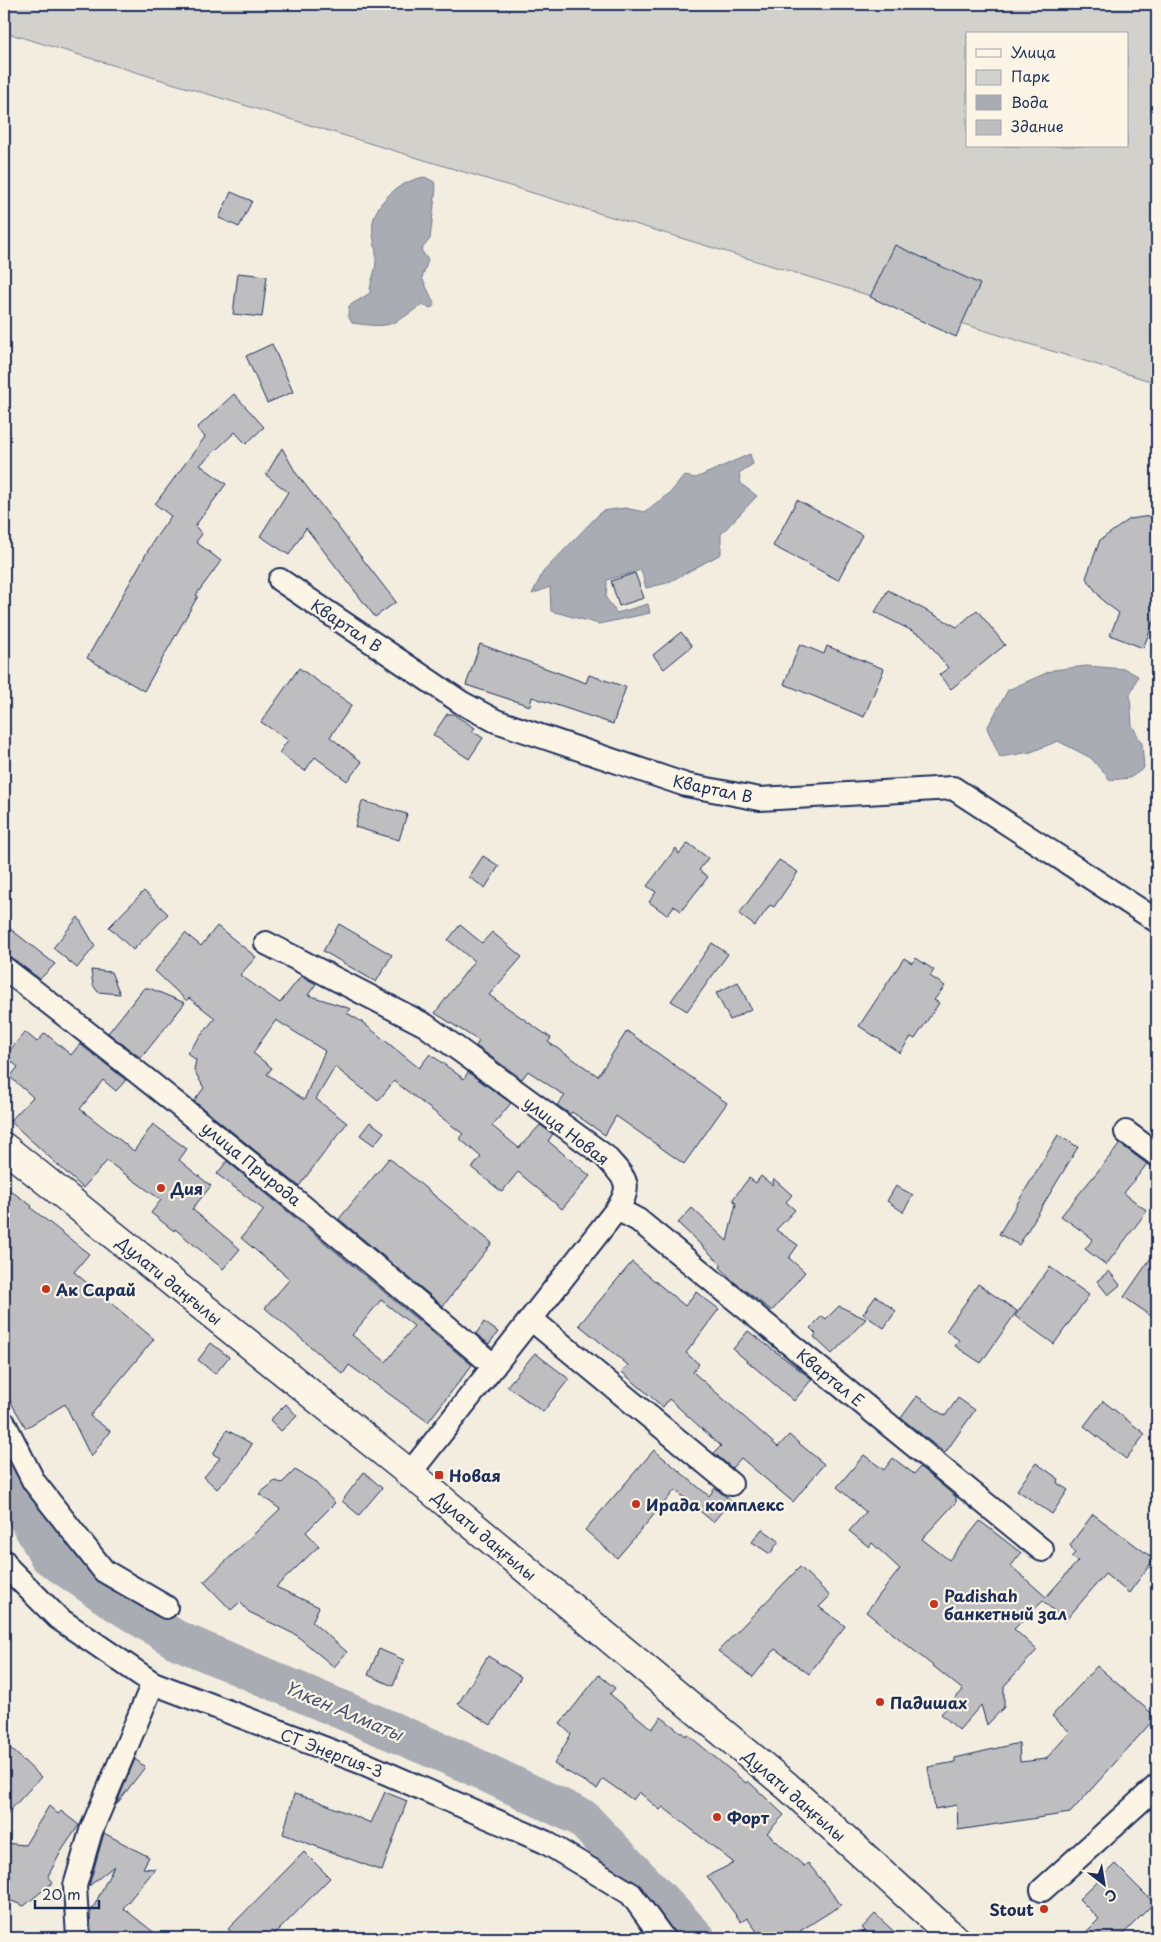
<svg xmlns="http://www.w3.org/2000/svg" width="1161" height="1942" viewBox="0 0 1161 1942" font-family="'Playpen Sans',sans-serif">
<style>
.green{fill:#d3d1cc;stroke:#778095;fill-rule:evenodd}
.water{fill:#a9acb3;stroke:#707a91}
.lines{fill:none;stroke-linecap:round;stroke-linejoin:round}
.river{stroke:#a9acb3;stroke-width:39}
.building{fill:#bebec0;stroke:#1b2f5e;fill-rule:evenodd}
.minor-casing{stroke:#1b2f5e;stroke-width:26}
.major-casing{stroke:#1b2f5e;stroke-width:31}
.minor{stroke:#fcf5e5;stroke-width:22}
.major{stroke:#fcf5e5;stroke-width:28}
.poi-dot{fill:#c8321e;stroke:#fcf5e5;stroke-width:2}
.labels{text-anchor:middle;dominant-baseline:central;stroke-width:4.5;stroke-linejoin:round;paint-order:stroke}
.street-label{font-size:16px;fill:#1b2f5e;stroke:#fcf5e5}
.poi-label{font-size:16px;font-weight:bold;fill:#1b2f5e;stroke:#fcf5e5;text-anchor:start}
.water-label{font-size:18px;font-style:italic;fill:#465478;stroke:#fcf5e5}
</style>
<rect width="100%" height="100%" fill="#f3ede0"/>
<filter id="ink" filterUnits="userSpaceOnUse"><feTurbulence type="fractalNoise" baseFrequency=".02" numOctaves="2"/><feDisplacementMap in="SourceGraphic" scale="10" xChannelSelector="R" yChannelSelector="G"/><feConvolveMatrix kernelMatrix="1 2 1 2 8 2 1 2 1" color-interpolation-filters="sRGB"/></filter>
<g filter="url(#ink)">
<path class="green" d="M4,4H1157V383L4,32ZM967,34H1127V146H967Z"/>
<g class="water">
<path d="M425,177L434,182L436,188L430,239L421,250L428,260L422,278L435,305L431,308L421,305C391,327 389,328 352,323L348,316L349,306L370,293C370,281 376,272 376,260C377,248 371,234 373,222C377,199 403,180 425,177Z"/>
<path d="M750,454L753,464L739,473L741,484L757,496L721,534V554L667,583L646,588L641,570L607,580L606,598L617,613L648,604L650,613L599,624L551,611L550,587L532,594L543,572L602,511L625,508L644,512L671,492L684,476L696,478Z"/>
<path d="M1087,666L1125,669L1138,676L1130,695L1132,725L1142,744L1144,768L1130,778L1110,780L1091,758L1058,741L1031,752L1000,757L987,728L1008,690L1053,670Z"/>
</g>
<g class="lines">
<path class="river" d="M4,1475L49,1556L116,1602L175,1639L462,1761L582,1818L696,1938"/>
</g>
<g class="building">
<path d="M231,192L252,201L239,227L219,218Z"/>
<path d="M895,245L980,284L956,337L870,297Z"/>
<path d="M238,273L267,276L262,317L233,314Z"/>
<path d="M272,344L293,392L267,403L246,356Z"/>
<path d="M234,394L264,427L246,444L235,432L200,465L226,484L195,526L202,534L196,542L221,561L196,595L198,596L144,691L87,658L154,540L171,516L155,504L205,437L197,428Z"/>
<path d="M282,448L296,473L396,602L375,617L306,528L289,555L260,536L288,492L266,475Z"/>
<path d="M797,500L862,535L838,580L773,546Z"/>
<path d="M1157,515V614L1143,648L1110,635L1119,613L1103,601L1086,578L1100,540L1130,519Z"/>
<path d="M635,573L644,598L619,606L611,581Z"/>
<path d="M888,590L957,627L977,610L1005,645L951,689L939,675L948,668L924,637L875,612Z"/>
<path d="M681,632L692,646L664,669L653,655Z"/>
<path d="M480,644L586,683L589,675L626,687L613,724L532,697L530,706L466,685Z"/>
<path d="M800,644L824,654L827,646L884,669L864,717L784,684Z"/>
<path d="M299,668L352,705L330,737L362,762L347,781L315,757L305,771L279,753L288,740L261,722Z"/>
<path d="M447,714H453L475,728L472,731L483,738L469,759L433,735Z"/>
<path d="M362,801L407,814L399,840L355,827Z"/>
<path d="M688,843L708,858L699,870L708,877L681,911L674,906L667,915L649,902L656,892L647,886L676,848L679,854Z"/>
<path d="M483,856L499,866L485,888L469,877Z"/>
<path d="M779,860L798,872L774,907L770,905L755,926L739,914Z"/>
<path d="M144,891L168,914L133,950L109,927Z"/>
<path d="M78,917L95,946L77,968L53,948Z"/>
<path d="M4,924L55,964L40,979L12,958L4,955Z"/>
<path d="M339,924L392,955L376,982L323,951Z"/>
<path d="M460,925L482,943L492,932L522,957L489,995L551,1038L548,1042L598,1076L627,1031L727,1103L684,1164L616,1116L605,1135L572,1112L570,1114L557,1105L565,1096L528,1071L522,1079L476,1046L479,1041L435,1013L474,961L448,940Z"/>
<path d="M217,926L256,957L240,975L280,1003L301,976L316,984L308,995L351,1009L347,1013L362,1022L419,1068L430,1054L464,1079L468,1072L511,1103L492,1126L519,1148L540,1125L553,1134L548,1141L590,1176L562,1209L518,1172L502,1192L472,1168L481,1157L459,1138L463,1134L394,1081L378,1101L335,1067L316,1099L347,1123L299,1186L194,1101L204,1088L194,1070L196,1060L187,1053L215,1018L189,998L187,1001L155,971L185,933L201,946ZM276,1020L325,1051L304,1100L267,1074L272,1068L253,1053Z"/>
<path d="M712,943L728,954L687,1011L671,1001Z"/>
<path d="M904,958L912,963L916,958L934,970L930,976L945,986L934,1000L939,1003L915,1039L911,1037L900,1053L859,1026Z"/>
<path d="M91,970L111,972L120,994L98,992L93,985Z"/>
<path d="M738,982L751,1009L730,1020L716,993Z"/>
<path d="M144,988H149L185,1003L141,1058L108,1033Z"/>
<path d="M25,1032L37,1042L45,1033L71,1055L80,1044L126,1080L116,1091L103,1080L80,1109L134,1151L153,1124L187,1149L179,1160L211,1186L192,1209L240,1249L223,1269L175,1229L174,1231L151,1213L161,1200L107,1161L83,1188L10,1121L33,1097L10,1077L18,1067L5,1056Z"/>
<path d="M370,1122L384,1132L374,1145L360,1135Z"/>
<path d="M1058,1135L1078,1147L1019,1245L999,1234Z"/>
<path d="M1120,1144L1147,1164L1124,1193L1147,1211L1106,1265L1085,1249L1093,1239L1061,1216Z"/>
<path d="M389,1158L492,1243L443,1306L339,1219Z"/>
<path d="M227,1161L472,1365L428,1422L349,1365L343,1374L265,1308L290,1279L241,1238L264,1210L217,1174ZM381,1300L414,1326L386,1362L352,1335Z"/>
<path d="M761,1176L772,1185L774,1179L792,1195L786,1202L795,1210L776,1230L798,1245L789,1258L805,1272L772,1311L733,1281L720,1267L722,1265L678,1223L692,1208L727,1241L736,1204L733,1199L749,1178L756,1183Z"/>
<path d="M4,1186L32,1206L31,1208L89,1254L74,1272L154,1339L90,1416L110,1431L91,1457L65,1404L26,1428L4,1391Z"/>
<path d="M896,1186L913,1195L903,1212L887,1201Z"/>
<path d="M1157,1249V1320L1124,1297Z"/>
<path d="M632,1262L685,1306L696,1292L719,1309L686,1353L699,1364L693,1372L778,1447L789,1435L824,1464L793,1502L741,1458L732,1468L714,1453L721,1446L669,1399L663,1407L622,1372L628,1365L579,1325Z"/>
<path d="M1050,1267L1089,1295L1054,1344L1015,1316Z"/>
<path d="M1109,1271L1120,1285L1108,1295L1097,1281Z"/>
<path d="M978,1284L1017,1311L981,1363L955,1346L959,1340L946,1331Z"/>
<path d="M876,1296L896,1311L884,1328L863,1314Z"/>
<path d="M839,1306L866,1319L832,1354L814,1337L816,1334L810,1328L822,1316L826,1319Z"/>
<path d="M484,1322L498,1332L489,1344L476,1334Z"/>
<path d="M748,1331L812,1379L794,1401L733,1349Z"/>
<path d="M211,1343L229,1357L215,1374L198,1360Z"/>
<path d="M535,1353L569,1379L543,1412L507,1386Z"/>
<path d="M917,1396L945,1416L958,1398L975,1410L945,1453L901,1418Z"/>
<path d="M1103,1401L1145,1434L1126,1459L1084,1426Z"/>
<path d="M286,1404L297,1416L281,1431L270,1420Z"/>
<path d="M227,1430L252,1444L240,1464L217,1489L204,1477L220,1458L213,1454Z"/>
<path d="M654,1450L709,1496L715,1488L731,1501L713,1522L675,1490L617,1558L585,1530Z"/>
<path d="M864,1455L884,1470L893,1458L914,1474L920,1467L956,1497V1502L922,1539L949,1560L980,1521L1021,1553L1011,1566L1046,1597L1078,1561L1071,1557L1075,1553L1070,1545L1093,1514L1154,1559L1129,1593L1105,1574L1065,1621L1043,1601L1014,1629L1037,1650L1004,1686V1707L987,1725L981,1705L959,1730L941,1714L963,1690L866,1612L900,1569L872,1543L869,1547L849,1531L866,1512L837,1487Z"/>
<path d="M1036,1463L1059,1479L1057,1483L1068,1490L1052,1514L1017,1490Z"/>
<path d="M295,1470L314,1481L335,1503L306,1532L319,1546L276,1587L319,1607L312,1622L347,1652L334,1667L296,1635L249,1612L240,1602L231,1610L204,1582L280,1509L259,1494L275,1481L282,1483Z"/>
<path d="M364,1472L382,1488L359,1515L342,1501Z"/>
<path d="M762,1529L779,1541L770,1554L752,1542Z"/>
<path d="M800,1567L830,1596L819,1607L845,1626L809,1674L775,1649L753,1677L718,1651Z"/>
<path d="M379,1649L404,1660L393,1686L368,1675Z"/>
<path d="M488,1656L521,1677L491,1725L458,1704Z"/>
<path d="M1097,1666L1156,1717L1070,1813L958,1830L957,1805L935,1809L928,1767L955,1762V1758L1019,1743L1020,1762L1046,1759L1070,1732L1052,1716Z"/>
<path d="M599,1675L615,1688L610,1694L652,1729L661,1717L686,1736L687,1734L746,1783L748,1781L784,1815L767,1833L804,1866L808,1863L841,1905L800,1931L805,1938H762L747,1918L741,1922L707,1876L734,1863L663,1807L660,1810L639,1792L633,1800L603,1779L597,1789L554,1764L571,1734L560,1724Z"/>
<path d="M4,1742L41,1777L4,1817Z"/>
<path d="M135,1759L145,1767L116,1805Z"/>
<path d="M385,1792L407,1801L382,1871L283,1834L294,1794L313,1799L371,1823Z"/>
<path d="M49,1806L58,1814L61,1811L79,1825L62,1850L48,1876L53,1882L24,1906L4,1898V1843L25,1845Z"/>
<path d="M104,1833L149,1857L143,1868L155,1869L123,1908L161,1938H98L91,1932L90,1914L114,1866L89,1886Z"/>
<path d="M304,1852L330,1878L271,1938H238L228,1929Z"/>
<path d="M1115,1864L1154,1903L1119,1938H1080L1099,1919L1079,1899Z"/>
<path d="M875,1914L901,1938H873L862,1928Z"/>
</g>
<g class="lines">
<defs>
<g id="minor">
<path d="M280,580L462,703L496,721L686,785L760,799L953,788L1157,921"/>
<path d="M266,943L425,1025L605,1156C623,1177 635,1183 617,1209L410,1473"/>
<path d="M4,968C171,1096 333,1230 494,1366"/>
<path d="M1126,1132L1157,1155"/>
<path d="M617,1209L638,1220L1042,1550"/>
<path d="M531,1319L731,1484"/>
<path d="M4,1423L34,1482L104,1571L166,1607"/>
<path d="M4,1561L8,1568L58,1618L153,1683L363,1763L545,1842L631,1894L663,1938"/>
<path d="M1042,1890L1157,1786"/>
<path d="M78,1938L75,1886L91,1831L153,1683"/>
</g>
<path id="major" d="M4,1147L428,1488L787,1786L954,1938"/>
</defs>
<use href="#minor" class="minor-casing"/>
<use href="#major" class="major-casing"/>
<use href="#minor" class="minor"/>
<use href="#major" class="major"/>
</g>
</g>
<g class="poi-dot">
<circle cx="161" cy="1188" r="5"/>
<circle cx="46" cy="1289" r="5"/>
<rect x="434" y="1470" width="10" height="10" rx="2.5"/>
<circle cx="636" cy="1504" r="5"/>
<circle cx="934" cy="1604" r="5"/>
<circle cx="880" cy="1702" r="5"/>
<circle cx="717" cy="1817" r="5"/>
<circle cx="1044" cy="1909" r="5"/>
</g>
<g class="labels">
<g class="street-label">
<text transform="translate(347 625) rotate(34)">Квартал В</text>
<text transform="translate(713 788) rotate(12)">Квартал В</text>
<text transform="translate(567 1130) rotate(37)">улица Новая</text>
<text transform="translate(252 1163) rotate(39)">улица Природа</text>
<text transform="translate(170 1280) rotate(39)">Дулати даңғылы</text>
<text transform="translate(831 1377) rotate(39)">Квартал Е</text>
<text transform="translate(485 1535) rotate(40)">Дулати даңғылы</text>
<text transform="translate(332 1752) rotate(21)">СТ Энергия-3</text>
<text transform="translate(795 1795) rotate(41)">Дулати даңғылы</text>
</g>
<g class="poi-label">
<text x="171" y="1188">Дия</text>
<text x="56" y="1289">Ак Сарай</text>
<text x="449" y="1475">Новая</text>
<text x="646" y="1504">Ирада комплекс</text>
<text x="944" y="1595">Padishah<tspan x="944" dy="18">банкетный зал</tspan></text>
<text x="890" y="1702">Падишах</text>
<text x="727" y="1817">Форт</text>
<text x="1034" y="1909" text-anchor="end">Stout</text>
</g>
<g class="water-label">
<text transform="translate(344 1710) rotate(23)">Үлкен Алматы</text>
</g>
</g>
<rect width="1161" height="1942" fill="none" stroke="#fcf5e5" stroke-width="20"/>
<rect x="10" y="10" width="1141" height="1922" fill="none" stroke="#1b2f5e" stroke-width="2" filter="url(#ink)"/>
<rect x="966" y="32" width="162" height="115" fill="#fcf5e5" stroke="#a2a6af"/>
<rect x="976" y="49" width="25" height="8" fill="#fcf5e5" stroke="#a2a6af"/>
<text x="1011" y="58" font-size="15" fill="#1b2f5e">Улица</text>
<rect x="976" y="70" width="25" height="15" fill="#d3d1cc" stroke="#a2a6af"/>
<text x="1011" y="82" font-size="15" fill="#1b2f5e">Парк</text>
<rect x="976" y="95" width="25" height="15" fill="#a9acb3" stroke="#a2a6af"/>
<text x="1011" y="108" font-size="15" fill="#1b2f5e">Вода</text>
<rect x="976" y="120" width="25" height="15" fill="#bebec0" stroke="#a2a6af"/>
<text x="1011" y="132" font-size="15" fill="#1b2f5e">Здание</text>
<g transform="translate(1104 1884) rotate(149)" stroke="#fcf5e5" stroke-width="4" paint-order="stroke">
<path d="M0-4L9 19L0 12L-9 19Z" fill="#1b2f5e"/>
<text y="-8" font-size="14" font-weight="bold" text-anchor="middle" fill="#1b2f5e">С</text>
</g>
<path d="M35 1900v8h64v-8" fill="none" stroke="#1b2f5e" stroke-width="2.5"/>
<text x="42" y="1900" font-size="15" fill="#1b2f5e" stroke="#fcf5e5" stroke-width="4" paint-order="stroke">20 m</text>
</svg>
